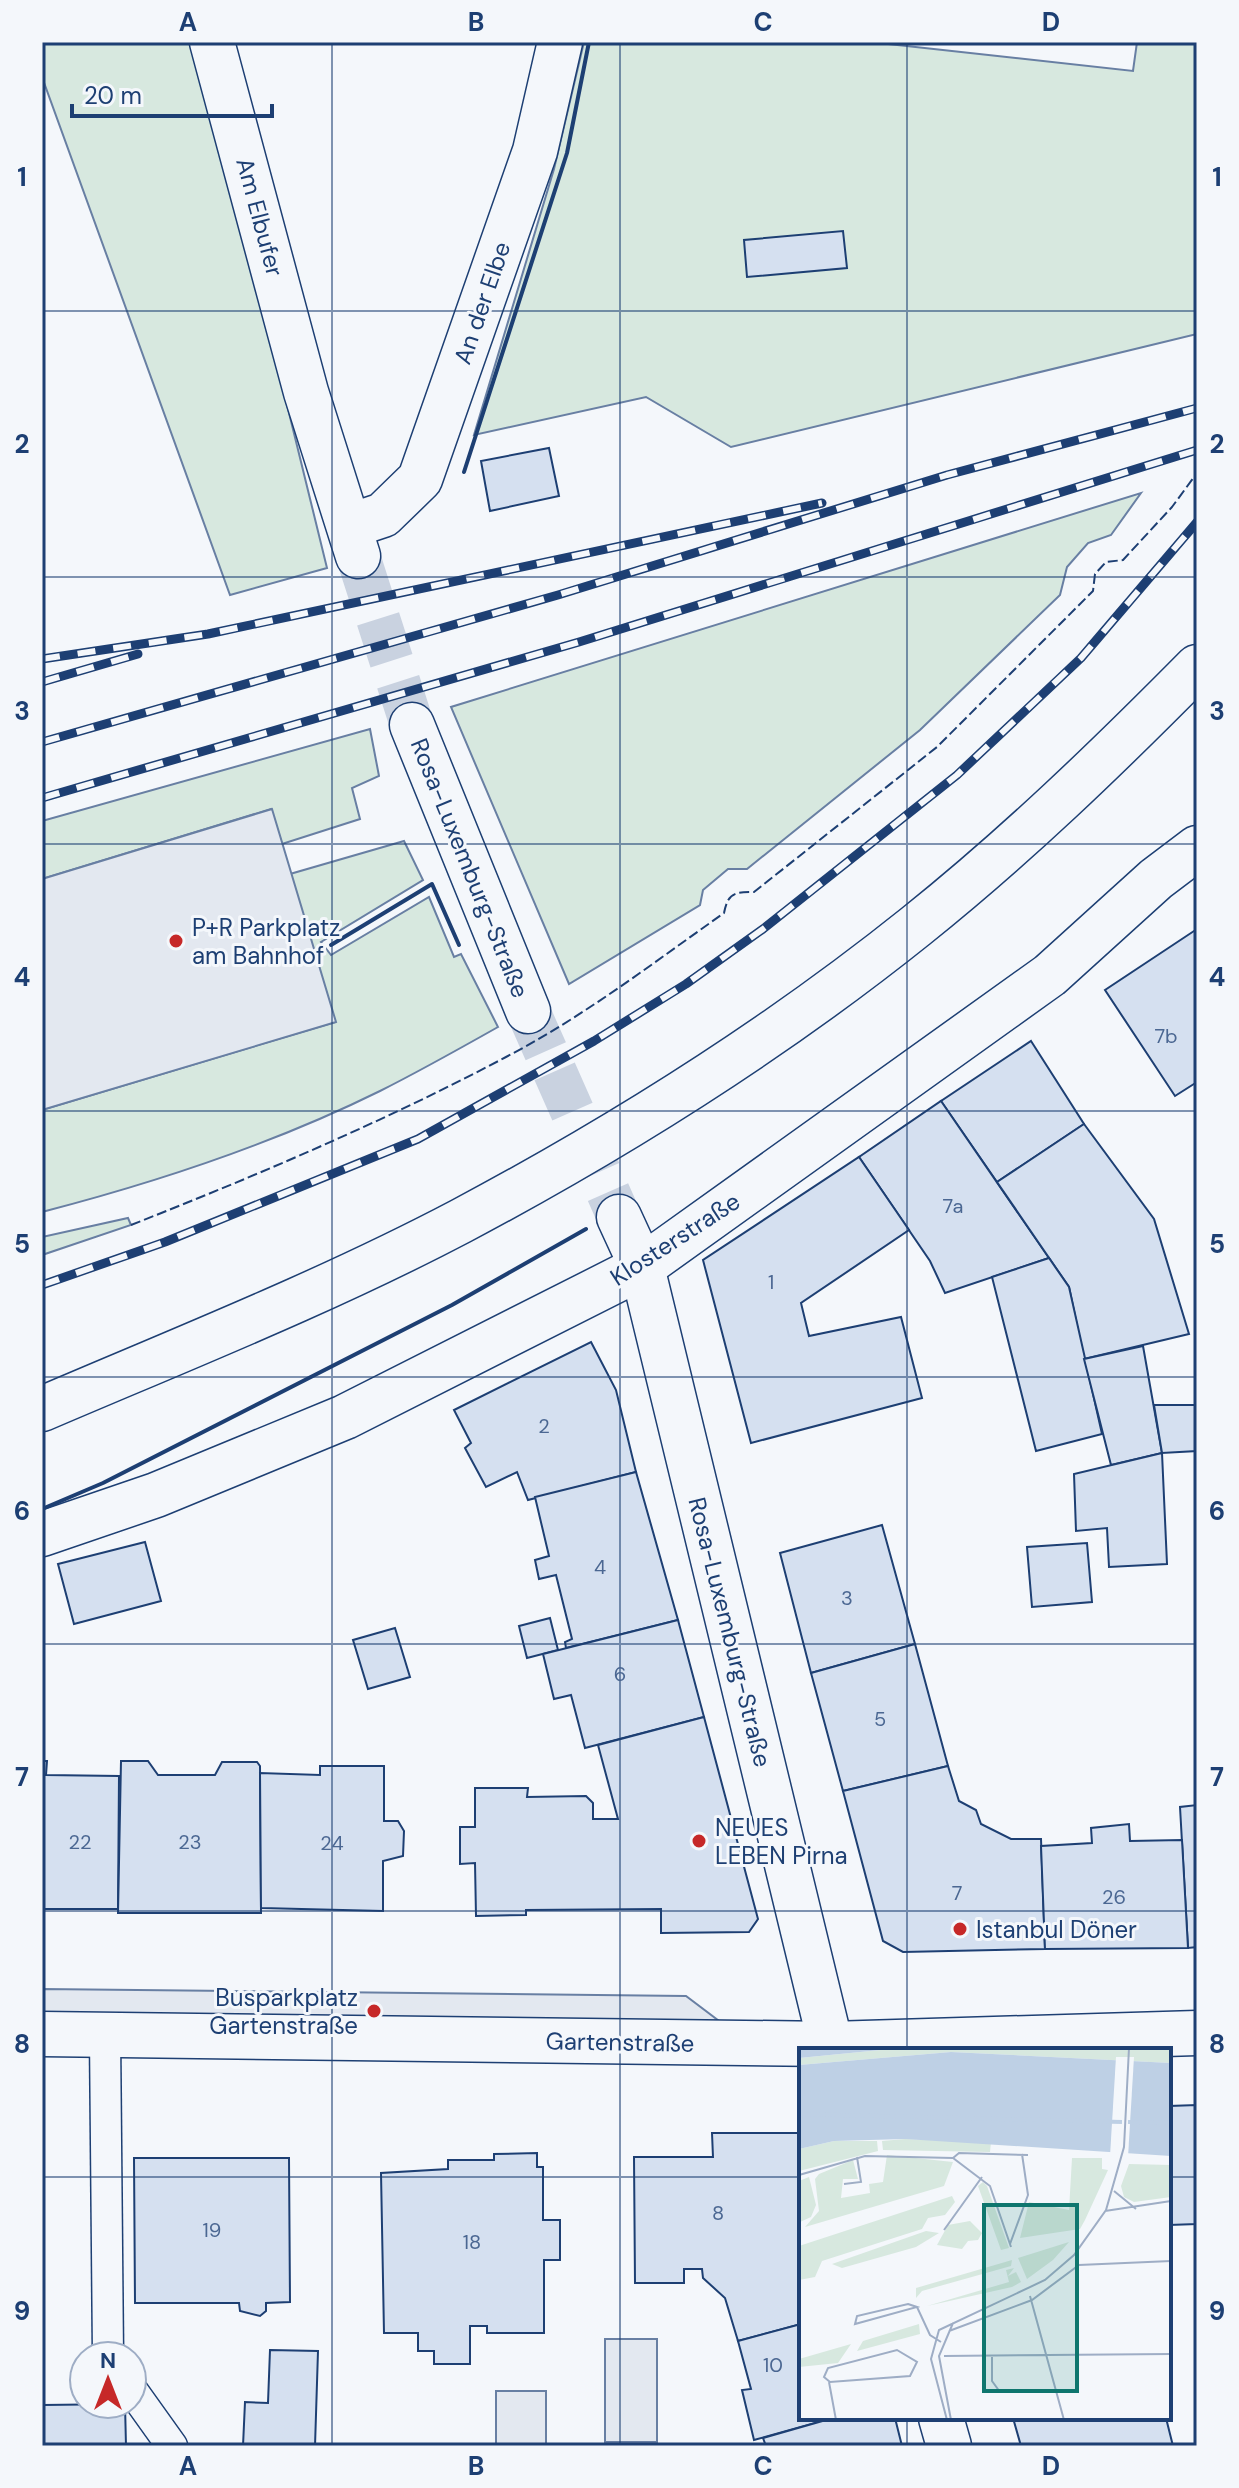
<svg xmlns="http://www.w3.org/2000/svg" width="1239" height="2488" viewBox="0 0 1239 2488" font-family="'DM Sans',sans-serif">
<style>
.green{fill:#d7e8df;stroke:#687fa3;stroke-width:2}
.parking{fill:#e3e8f0;stroke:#687fa3;stroke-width:2}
.building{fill:#d5e0f0;stroke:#1d3f73;stroke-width:2}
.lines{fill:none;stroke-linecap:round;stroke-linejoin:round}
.street-tunnel{stroke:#c9d2e0;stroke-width:44;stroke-dasharray:44 22;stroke-linecap:butt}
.lane-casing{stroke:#1d3f73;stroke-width:33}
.street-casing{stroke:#1d3f73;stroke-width:47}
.secondary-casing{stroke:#1d3f73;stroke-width:47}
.lane{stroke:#f4f7fb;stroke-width:30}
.street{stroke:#f4f7fb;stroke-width:44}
.secondary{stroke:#f4f7fb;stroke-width:44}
.rail-casing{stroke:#1d3f73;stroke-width:9}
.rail{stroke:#f4f7fb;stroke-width:6;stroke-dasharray:18;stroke-linecap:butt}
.fence{stroke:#1d3f73;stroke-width:2;stroke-dasharray:10 4;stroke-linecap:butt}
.wall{stroke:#1d3f73;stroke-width:4}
.grid{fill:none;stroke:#1d3f73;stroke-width:2;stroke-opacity:0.55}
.poi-dot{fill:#c62828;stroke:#f4f7fb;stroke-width:3}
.labels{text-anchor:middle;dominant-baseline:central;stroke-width:6;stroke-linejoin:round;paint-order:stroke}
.number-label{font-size:20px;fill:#4b6792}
.street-label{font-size:24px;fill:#1d3f73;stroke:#f4f7fb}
.poi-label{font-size:24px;fill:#1d3f73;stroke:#f4f7fb;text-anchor:start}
.inset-river{fill:none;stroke:#bed0e5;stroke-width:4}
.inset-road{fill:none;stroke:#9eadc5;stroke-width:2}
.view{fill:#0f766e;fill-opacity:0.15;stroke:#0f766e;stroke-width:4}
.inset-edge{fill:none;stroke:#1d3f73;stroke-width:4}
.neatline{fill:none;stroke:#1d3f73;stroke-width:3}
.grid-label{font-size:26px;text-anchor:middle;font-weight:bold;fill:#1d3f73}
</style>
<rect width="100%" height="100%" fill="#f4f7fb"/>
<g class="green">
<path d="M42,42H190L206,74L327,568L230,595L42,77Z"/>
<path d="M584,42H870L1133,71L1137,42H1197V334L731,447L646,397L474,435L554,169Z"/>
<path d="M1141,493L1111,535L1088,543L1067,567L1060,595L920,730L747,869H728L703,890L700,905L569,984L451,707Z"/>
<path d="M370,729L379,776L352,788L360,819L282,844L271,809L42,879V821Z"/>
<path d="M404,841L423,880L321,942L331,955L429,897L454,957L461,954L498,1027C459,1049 420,1071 380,1091C273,1144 158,1182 42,1212V1110L335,1022L290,874Z"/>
<path d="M128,1218L131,1225L42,1255V1237Z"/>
</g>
<g class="parking">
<path d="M272,809L336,1022L42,1110V879Z"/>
<path d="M42,1989L686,1996L731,2030L42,2025Z"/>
<rect x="605" y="2339" width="52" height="103"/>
<rect x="496" y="2391" width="50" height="55"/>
</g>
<g class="building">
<path d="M843,231L847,268L747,277L744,240Z"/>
<path d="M549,448L559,496L490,511L481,461Z"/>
<path d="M1197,929V1082L1175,1096L1105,990Z"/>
<path d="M1031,1041L1084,1124L997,1182L941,1101Z"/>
<path d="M941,1101L1049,1258L945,1293L930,1261L859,1157Z"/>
<path d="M1084,1124L1154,1219L1189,1334L1084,1359L1069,1287L997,1182Z"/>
<path d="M859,1157L909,1230L801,1303L809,1336L901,1317L922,1398L751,1443L703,1260Z"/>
<path d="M1049,1258L1069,1287L1102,1434L1036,1451L992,1277Z"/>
<path d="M591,1342L616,1390L636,1472L528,1500L517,1472L486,1487L465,1448L471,1443L454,1410Z"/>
<path d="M1143,1346L1162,1453L1111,1465L1084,1359Z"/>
<path d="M1154,1405H1197V1451L1162,1453Z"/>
<path d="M1162,1453L1167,1564L1109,1567L1107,1528L1076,1531L1074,1474Z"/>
<path d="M636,1472L678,1620L566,1648L565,1642L572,1639L556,1575L539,1579L535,1560L549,1556L535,1497Z"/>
<path d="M882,1525L915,1644L811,1673L780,1553Z"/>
<path d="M145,1542L161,1601L74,1624L58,1564Z"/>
<path d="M1087,1543L1092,1602L1032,1607L1027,1547Z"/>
<path d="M550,1618L558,1650L527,1658L519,1626Z"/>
<path d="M678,1620L704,1717L585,1748L571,1695L554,1699L543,1654Z"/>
<path d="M395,1628L410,1677L368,1689L353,1640Z"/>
<path d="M915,1644L948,1766L843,1791L811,1673Z"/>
<path d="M704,1717L758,1919L749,1932L661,1933V1909L526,1910V1915L476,1916L475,1863L460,1864V1827H475V1788H528L527,1797L586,1796L593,1803V1819H618L598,1745Z"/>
<path d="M42,1761H47L46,1775L119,1776L118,1909H42Z"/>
<path d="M121,1761H148L158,1775H215L222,1762H257L260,1766L261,1913H118Z"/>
<path d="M320,1766H384V1821H398L404,1831L403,1856L383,1861V1911L261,1908L260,1773L320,1775Z"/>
<path d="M948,1766L959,1801L976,1810L981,1824L1011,1839H1041L1045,1949L903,1952L883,1941L843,1791Z"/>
<path d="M1197,1805V1947L1188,1948L1180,1807Z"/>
<path d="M1129,1824L1130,1841L1182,1840L1188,1948L1045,1949L1041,1846L1092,1843L1091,1828Z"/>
<path d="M1197,2105V2224L1169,2225V2106Z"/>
<path d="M712,2133H801V2324L738,2341L725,2298L703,2278L702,2269H684V2283H635L634,2157H713Z"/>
<path d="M537,2153V2167H543V2220H560V2260H544V2333H487V2326H470V2364H434V2351H418V2333H384L381,2173L448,2169V2160H494V2154Z"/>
<path d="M134,2158H289L290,2302L266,2303V2311L260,2316L240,2311L239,2303H135Z"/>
<path d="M801,2324V2418H833L754,2440L742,2390L751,2389L738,2341Z"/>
<path d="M270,2350L318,2351L315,2446H243L245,2402L268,2403Z"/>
<path d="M125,2404L126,2446H43V2405Z"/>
<path d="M833,2418H895L902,2446H766L763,2438Z"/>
<path d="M1013,2418H1166L1173,2446H1021Z"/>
</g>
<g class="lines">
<g class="street-tunnel">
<path d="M358,556L412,725"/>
<path d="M528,1011L619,1217"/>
</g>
<defs>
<g id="lane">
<path d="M105,2035L108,2356"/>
<path d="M132,2390L172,2446"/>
</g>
<g id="street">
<path d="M212,42L306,392L358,556"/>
<path d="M350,526L383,515L420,479L535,151L560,42"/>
<path d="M412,725L528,1011"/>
<path d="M619,1217L642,1267L832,2050"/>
<path d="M42,1534L156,1495L345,1417L642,1267L1050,975L1156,879L1197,848"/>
<path d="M42,2034L831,2044L1197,2033"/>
<path d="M941,2418L949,2446"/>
</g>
<path id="secondary" d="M42,1409C182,1349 326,1292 461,1221C621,1136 775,1039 916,926C1016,846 1107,758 1197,667"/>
</defs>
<use href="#lane" class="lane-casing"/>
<use href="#street" class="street-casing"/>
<use href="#secondary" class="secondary-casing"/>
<use href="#lane" class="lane"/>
<use href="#street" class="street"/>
<use href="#secondary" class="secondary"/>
<defs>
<g id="rail">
<path d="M42,659L208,634L822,503"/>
<path d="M42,682L138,654"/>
<path d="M42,742L558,595L947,475L1197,408"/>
<path d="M42,798L579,642L1197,450"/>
<path d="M42,1285L165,1242L418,1139L594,1041L686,984L763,929L957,775L1081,658L1197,522"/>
</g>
</defs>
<use href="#rail" class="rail-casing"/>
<use href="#rail" class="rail"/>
<path class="fence" d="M131,1225C258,1175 385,1121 506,1057C583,1017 653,963 724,913C728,893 734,892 754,892L937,747L1093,591L1095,574L1106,562L1123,560L1172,507L1197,473"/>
<g class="wall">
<path d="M464,472L567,153L589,42"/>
<path d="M331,945L432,884L459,945"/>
<path d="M42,1509L103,1483L452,1305L586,1229"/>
</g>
</g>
<path class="grid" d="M332,42V2446M620,42V2446M907,42V2050M42,311H1197M42,577H1197M42,844H1197M42,1111H1197M42,1377H1197M42,1644H1197M42,1911H1197M42,2177H801M1169,2177H1197M907,2418V2446"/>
<g class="poi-dot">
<circle cx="176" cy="941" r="8"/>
<circle cx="699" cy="1841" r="8"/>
<circle cx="960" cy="1929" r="8"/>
<circle cx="374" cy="2011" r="8"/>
</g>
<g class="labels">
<g class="number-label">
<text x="1166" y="1036">7b</text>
<text x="953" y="1206">7a</text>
<text x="771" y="1282">1</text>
<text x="544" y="1426">2</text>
<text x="600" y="1567">4</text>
<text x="847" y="1598">3</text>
<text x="620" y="1674">6</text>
<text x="880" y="1719">5</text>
<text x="80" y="1842">22</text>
<text x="190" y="1842">23</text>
<text x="332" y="1843">24</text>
<text x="957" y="1893">7</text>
<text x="1114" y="1897">26</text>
<text x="718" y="2213">8</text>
<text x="212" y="2230">19</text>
<text x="472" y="2242">18</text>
<text x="773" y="2365">10</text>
</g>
<g class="street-label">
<text transform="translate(260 217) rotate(75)">Am Elbufer</text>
<text transform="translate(482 303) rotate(-71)">An der Elbe</text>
<text transform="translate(470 868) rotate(68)">Rosa-Luxemburg-Straße</text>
<text transform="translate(675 1239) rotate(-33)">Klosterstraße</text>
<text transform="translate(730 1632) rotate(76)">Rosa-Luxemburg-Straße</text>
<text transform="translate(620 2042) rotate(1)">Gartenstraße</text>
</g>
<g class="poi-label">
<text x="192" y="927">P+R Parkplatz<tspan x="192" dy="28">am Bahnhof</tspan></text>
<text x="715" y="1827">NEUES<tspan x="715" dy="28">LEBEN Pirna</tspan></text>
<text x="976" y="1929">Istanbul Döner</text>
<text x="358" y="1997" text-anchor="end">Busparkplatz<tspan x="358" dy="28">Gartenstraße</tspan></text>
</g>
</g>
<g transform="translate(799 2048)">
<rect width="372" height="372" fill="#f4f7fb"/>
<path d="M102,0H372V15L152,4L0,17V10ZM35,93H78L79,103L0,123V101ZM83,93L106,91L192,94L191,104L84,102ZM88,107L154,114L145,138L6,179L20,163L16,131L20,126L54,112L59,131H44L42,150L71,145L70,136L84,134ZM273,110H303V121L309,122L286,172L281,181L221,190L230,154L270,162ZM330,116L372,117V149L335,154L325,149L322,138ZM10,129L17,157L12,169L1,174L0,133ZM184,134L188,138L210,200L202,202L179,138ZM153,148L156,154L146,167L129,170L123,181L23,213L16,229L0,232V198ZM171,173L183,185L179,192L169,193L163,201L138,197L149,177ZM127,183L140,185L117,199L43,220L33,216ZM270,194L254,212L228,231L219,210ZM213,212L212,218L123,243L117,250V240ZM215,220L209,228L217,224L222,234L213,239L128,258L210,234L207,222ZM120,276L121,286L58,303L64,293ZM52,296L39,315L0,319V311Z" fill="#d7e8df"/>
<path d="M0,0H102L0,10ZM152,4L372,15V108L106,91L35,93L0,101V17Z" fill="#bed0e5"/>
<path d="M317,9H335L329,109L311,108Z" fill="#f4f7fb"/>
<path class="inset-river" d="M0,66L323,74M329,74L372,75"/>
<path class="inset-road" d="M154,110L160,105L229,107M0,127L66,108L154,110L191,138L212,199M45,136L62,134L58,109M315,143L337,161M306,163L372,153M145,182L183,129M211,196L229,147L223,106M231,248L265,372M109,256L118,259L56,276L58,268ZM118,259L131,287L142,294M150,283L233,252L280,217L372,213M98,302L118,314L111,328L31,334L25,329L29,320ZM145,308L372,306M193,309V333L201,344M30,334L37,372M148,372L132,311L140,282L246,232L275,207L307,162L325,99L330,0M152,372L140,308L154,275"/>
<path class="view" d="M185,157H278V343H185Z"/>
<rect width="372" height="372" class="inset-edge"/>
</g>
<rect width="1239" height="2488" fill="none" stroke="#f4f7fb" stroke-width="88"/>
<g transform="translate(108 2380)"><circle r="38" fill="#f4f7fb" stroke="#9eadc5" stroke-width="2"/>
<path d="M0-6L14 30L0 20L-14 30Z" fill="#c62828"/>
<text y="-12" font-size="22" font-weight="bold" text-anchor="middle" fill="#1d3f73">N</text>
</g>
<path d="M72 104v12h200v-12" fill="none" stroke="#1d3f73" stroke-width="4"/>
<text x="84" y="104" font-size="24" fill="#1d3f73" stroke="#f4f7fb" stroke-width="6" paint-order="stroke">20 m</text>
<rect x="44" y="44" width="1151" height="2400" class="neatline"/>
<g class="grid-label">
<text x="188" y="31">A</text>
<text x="476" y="31">B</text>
<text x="763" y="31">C</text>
<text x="1051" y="31">D</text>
<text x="22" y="186">1</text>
<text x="1217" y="186">1</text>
<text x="22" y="453">2</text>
<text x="1217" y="453">2</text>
<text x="22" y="720">3</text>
<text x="1217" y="720">3</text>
<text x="22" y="986">4</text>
<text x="1217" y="986">4</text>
<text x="22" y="1253">5</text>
<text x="1217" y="1253">5</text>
<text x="22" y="1520">6</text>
<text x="1217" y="1520">6</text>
<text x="22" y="1786">7</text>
<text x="1217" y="1786">7</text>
<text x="22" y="2053">8</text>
<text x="1217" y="2053">8</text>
<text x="22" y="2320">9</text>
<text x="1217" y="2320">9</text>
<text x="188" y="2475">A</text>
<text x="476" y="2475">B</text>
<text x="763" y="2475">C</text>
<text x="1051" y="2475">D</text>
</g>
</svg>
